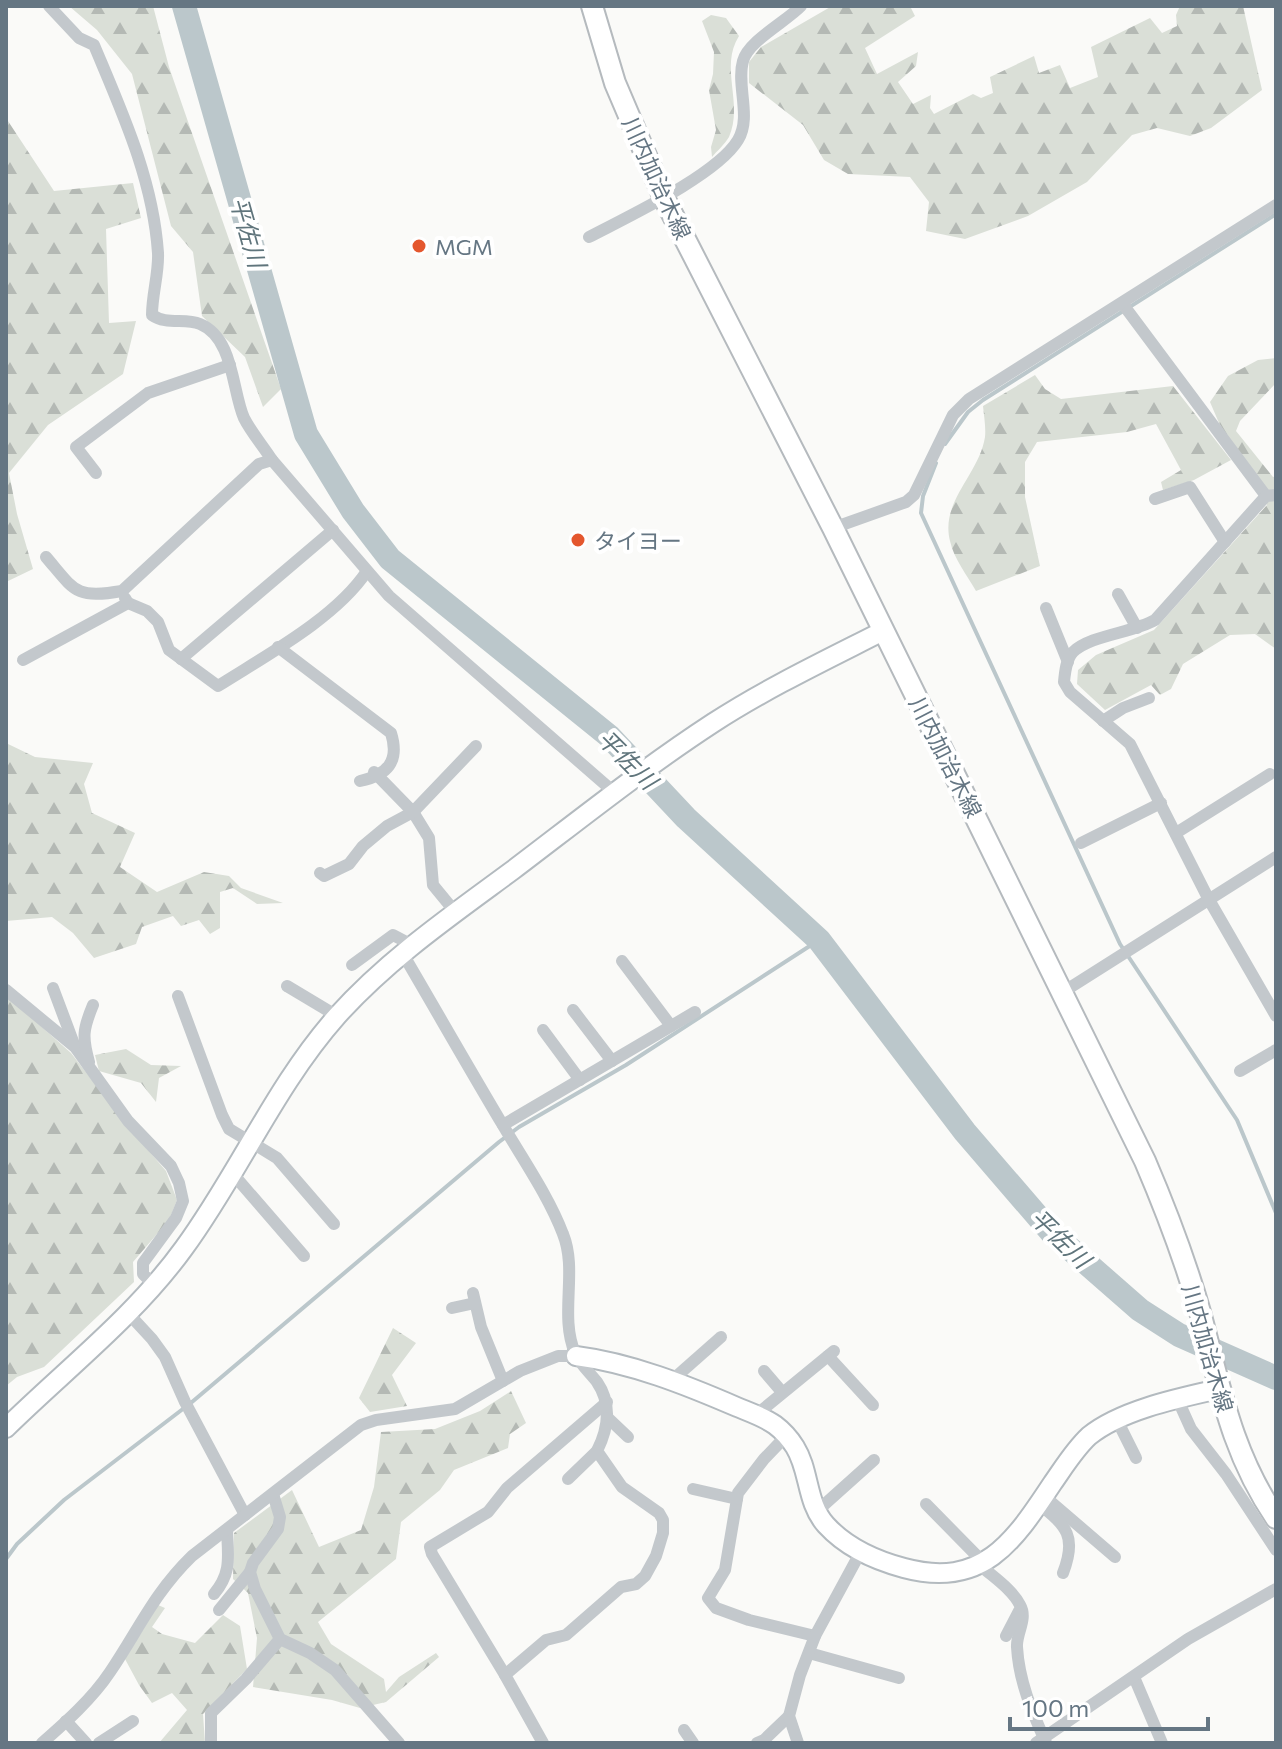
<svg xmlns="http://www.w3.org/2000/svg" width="1282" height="1749" viewBox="0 0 1282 1749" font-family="Commissioner,'Noto Sans JP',sans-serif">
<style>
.forest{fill:url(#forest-firs)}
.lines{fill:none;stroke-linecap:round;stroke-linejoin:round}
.stream{stroke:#bbc7cb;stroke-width:4}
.river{stroke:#bbc7cb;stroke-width:24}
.secondary-casing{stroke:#b3babf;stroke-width:22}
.primary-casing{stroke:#b5babe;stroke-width:24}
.street{stroke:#c3c8cc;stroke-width:12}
.secondary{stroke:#fff;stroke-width:18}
.primary{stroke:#fff;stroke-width:20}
.poi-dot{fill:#e4572e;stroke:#fff;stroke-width:3}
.labels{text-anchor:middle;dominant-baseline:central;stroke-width:8;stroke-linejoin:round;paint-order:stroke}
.street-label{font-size:22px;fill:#657683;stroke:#fff}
.poi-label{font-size:22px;fill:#657683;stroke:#fff;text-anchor:start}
.water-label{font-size:24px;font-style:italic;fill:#60757c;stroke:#fff}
</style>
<defs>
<pattern id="forest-firs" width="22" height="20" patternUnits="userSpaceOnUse" patternTransform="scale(2)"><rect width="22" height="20" fill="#dadfd7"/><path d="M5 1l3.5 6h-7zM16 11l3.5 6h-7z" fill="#b4b9b4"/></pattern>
</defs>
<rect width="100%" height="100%" fill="#fafaf8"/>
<g class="forest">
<path d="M69,6H153L169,67L281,389L263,407L245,357L202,316L193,252L171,226L132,74L97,30Z"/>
<path d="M832,6H910L915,16L865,48L877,74L918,52L916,66L898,82L913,104L931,95L930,108L934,114L973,94L981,98L993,93L990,77L1034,56L1039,73L1060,65L1070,88L1098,77L1091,47L1150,18L1162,33L1177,26L1176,15L1180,6H1243L1262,90L1211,128L1190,136L1157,128L1132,135L1087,182L1028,216L965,239L926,231L929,202L910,177L848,174L824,160L803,125L749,83V62L761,47Z"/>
<path d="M711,15L726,18L739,36C719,67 744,104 729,137C725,144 717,151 712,157L711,147L716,130L709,90L713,74L714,52L702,21Z"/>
<path d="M6,118L54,191L133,183L141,218L106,229L109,323L136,321L123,374L48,425L9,473L17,514L33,569L6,582Z"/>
<path d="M1276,358V383L1240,421L1236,431L1273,477L1276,476V649L1255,634L1230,635L1183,664L1171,689L1160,695L1151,685L1105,710L1077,684L1078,670L1096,655L1154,630L1267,505L1219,423L1210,402L1228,376L1258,360Z"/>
<path d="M1035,375L1045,389L1061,399L1173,386L1231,460L1194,480L1163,490L1161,482L1181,470L1156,424L1127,432L1037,442L1025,462V497L1040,566L976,591C967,575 954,559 950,541C940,501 979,475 985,437C986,428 984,416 983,406Z"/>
<path d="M6,743L35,757L93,763L84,784L92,813L135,833L120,867L157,892L204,872L229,876L241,888L283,903L257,904L233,888L220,892V928L210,934L199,920L181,926L173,916L142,927L136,944L94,958L73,933L52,917L6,921Z"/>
<path d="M6,995L71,1053L130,1129L166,1171L177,1200L169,1220L133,1262L134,1282L44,1367L17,1377L6,1386Z"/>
<path d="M126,1049L151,1065L181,1066L159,1078L156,1102L141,1083L99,1071L95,1055Z"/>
<path d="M393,1328L416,1343L392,1375L407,1406L370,1412L359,1398Z"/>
<path d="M511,1391L526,1423L510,1434L508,1448L454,1470L440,1490L401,1522L396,1559L318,1622L331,1644L384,1679L386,1692L399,1677L436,1653L439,1657L386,1702L360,1708L332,1700L253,1687L257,1638L248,1593L233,1579L234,1533L292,1490L319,1547L361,1530L374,1487L381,1432L435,1429L480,1411Z"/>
<path d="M158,1605L165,1608L152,1627L162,1634L195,1643L223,1615L240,1626L247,1669L203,1714L205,1743H159L187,1710L172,1693L152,1703L139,1685L125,1659Z"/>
</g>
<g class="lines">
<g class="stream">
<path d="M945,444L968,412L983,400L1276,214"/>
<path d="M936,463L923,496L921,513L1120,944L1237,1120L1276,1213"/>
<path d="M6,1559L17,1544L64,1500L192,1402L499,1142L519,1127L626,1065L819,940"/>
</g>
<path class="river" d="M184,6L306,434L353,511L390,559L609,736L686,818L819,940L965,1132L1052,1233L1140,1310L1179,1335L1276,1378"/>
<defs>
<g id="secondary">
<path d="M576,1356C631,1363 686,1385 737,1407C749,1412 764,1417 775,1425C783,1431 790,1439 795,1447C810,1471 806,1503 826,1525C847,1548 874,1560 904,1568C982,1589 1013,1543 1052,1484C1064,1467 1074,1450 1089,1436C1121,1410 1179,1398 1219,1389"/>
<path d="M6,1428C65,1370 135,1316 184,1248C239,1173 275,1086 337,1016C388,959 452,915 513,870C579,820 644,768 713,723C767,688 826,660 883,631"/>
</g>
<path id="primary" d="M592,6L615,83L664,198L833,528L1145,1161C1166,1210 1185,1260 1200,1312C1220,1386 1231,1452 1276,1518"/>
</defs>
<use href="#secondary" class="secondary-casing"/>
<use href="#primary" class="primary-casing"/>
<g class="street">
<path d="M49,6L79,38L94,45C122,112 153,179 158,253C159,273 152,294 152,315C166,325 185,318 200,324C234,338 232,391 244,418C251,432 263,446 272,460"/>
<path d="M589,237C627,217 717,175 738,140C752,117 736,85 743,61C748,41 787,21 801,6"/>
<path d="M1122,303L1266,496"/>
<path d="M96,473L76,447L148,393L230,365"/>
<path d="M1276,495L1266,496L1155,620C1132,633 1091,635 1073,652C1066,659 1065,672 1064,682L1070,692L1130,744L1208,898L1276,1016"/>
<path d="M1155,499L1190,487L1225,542"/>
<path d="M833,528L906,502L914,495L953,415L969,399L1276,205"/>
<path d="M46,557C75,591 75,599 122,591L259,464L272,460L389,596L615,793"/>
<path d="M1118,594L1137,628"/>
<path d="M128,603L147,611L158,622L169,650L218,686C265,656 336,618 367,571"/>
<path d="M1046,608L1068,662"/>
<path d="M278,647L391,733C400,762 387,775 360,781"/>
<path d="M181,659L333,530"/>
<path d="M23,660L128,603L125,598"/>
<path d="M1103,721L1123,708L1149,698"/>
<path d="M374,772L413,812L429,838L433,885L456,913"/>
<path d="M1176,833L1270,774"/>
<path d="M1081,843L1161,803"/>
<path d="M320,873L324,876L349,864L363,846L387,826L413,812L476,746"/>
<path d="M403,954C437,1012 470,1070 504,1127C524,1161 549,1197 563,1234C578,1271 559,1315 575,1353C580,1364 590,1373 597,1382C612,1404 608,1429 597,1451L622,1487L659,1513L663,1520V1533L656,1556L645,1576L636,1584L621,1587L566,1635L546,1640L505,1675L543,1743"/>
<path d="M622,961L671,1026"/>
<path d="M352,965L393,935L414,946"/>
<path d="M287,986L337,1016"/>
<path d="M53,988L74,1044"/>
<path d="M6,990L75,1047L128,1121L171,1166L179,1183L183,1201L176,1218L143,1263V1274L154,1285"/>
<path d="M1063,992L1276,857"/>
<path d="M178,996L222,1115L229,1129L277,1158L334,1224"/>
<path d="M573,1010L612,1061"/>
<path d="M543,1030L580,1080"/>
<path d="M89,1062C82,1037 83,1029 93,1005"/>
<path d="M1240,1071L1276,1050"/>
<path d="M503,1125L695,1012"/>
<path d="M233,1174L304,1256"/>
<path d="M473,1293L481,1327L503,1381"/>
<path d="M452,1308L475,1303"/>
<path d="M127,1312L152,1339L165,1357L185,1402L245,1515"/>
<path d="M828,1356L873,1405"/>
<path d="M764,1371L782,1392"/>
<path d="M670,1382L721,1337"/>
<path d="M1177,1398L1191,1429L1226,1474L1276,1550"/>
<path d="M756,1415L834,1351"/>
<path d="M608,1418L628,1437"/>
<path d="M1117,1420L1136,1458"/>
<path d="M787,1435L764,1459L738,1493L725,1570L708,1598L716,1608L749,1620L815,1636"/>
<path d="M568,1479L597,1451"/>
<path d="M693,1489L737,1499"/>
<path d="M273,1494L280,1517L278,1529L253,1563L250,1572L255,1589L280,1639L310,1653L335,1670L399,1743"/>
<path d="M1044,1496L1115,1557"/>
<path d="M926,1504L984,1563"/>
<path d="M1039,1504C1067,1526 1077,1537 1063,1573"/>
<path d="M816,1512L874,1460"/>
<path d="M980,1565C993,1577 1012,1589 1020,1605C1028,1619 1016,1633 1017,1647C1019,1682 1032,1711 1046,1743"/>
<path d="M214,1594C232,1572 228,1557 227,1530"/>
<path d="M219,1610L250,1572"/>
<path d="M1006,1636L1019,1611"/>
<path d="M809,1653L899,1678"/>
<path d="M505,1675L432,1554L430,1547L488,1512L507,1488L607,1402"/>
<path d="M1134,1677L1162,1743"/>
<path d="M66,1721L86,1743"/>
<path d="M684,1730L693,1743"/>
<path d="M42,1743C66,1722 92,1699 110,1672C139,1629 154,1593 192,1556L361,1425L376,1420L455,1409L520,1371L558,1356H576"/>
<path d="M99,1743L133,1721"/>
<path d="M211,1743V1713L246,1679L280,1639"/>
<path d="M757,1743L764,1740L789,1716"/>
<path d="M798,1743L789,1716L800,1675L815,1636L860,1553"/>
<path d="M1036,1743L1188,1639L1276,1589"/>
</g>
<use href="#secondary" class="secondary"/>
<use href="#primary" class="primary"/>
</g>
<g class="poi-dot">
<circle cx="419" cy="246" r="8"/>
<circle cx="578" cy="540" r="8"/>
</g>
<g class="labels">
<g class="street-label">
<text transform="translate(657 178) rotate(65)">川内加治木線</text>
<text transform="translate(946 757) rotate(63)">川内加治木線</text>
<text transform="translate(1208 1348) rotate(74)">川内加治木線</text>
</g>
<g class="poi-label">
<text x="435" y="246">MGM</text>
<text x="594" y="540">タイヨー</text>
</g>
<g class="water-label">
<text transform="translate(249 232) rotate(74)">平佐川</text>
<text transform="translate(628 759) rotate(45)">平佐川</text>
<text transform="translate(1061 1238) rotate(44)">平佐川</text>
</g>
</g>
<rect width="1282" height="1749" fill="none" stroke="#657683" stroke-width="16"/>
<path d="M1010 1717v12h198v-12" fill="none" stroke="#657683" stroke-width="4"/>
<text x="1022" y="1717" font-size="24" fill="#657683" stroke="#ffffff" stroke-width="6" paint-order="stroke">100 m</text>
</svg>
